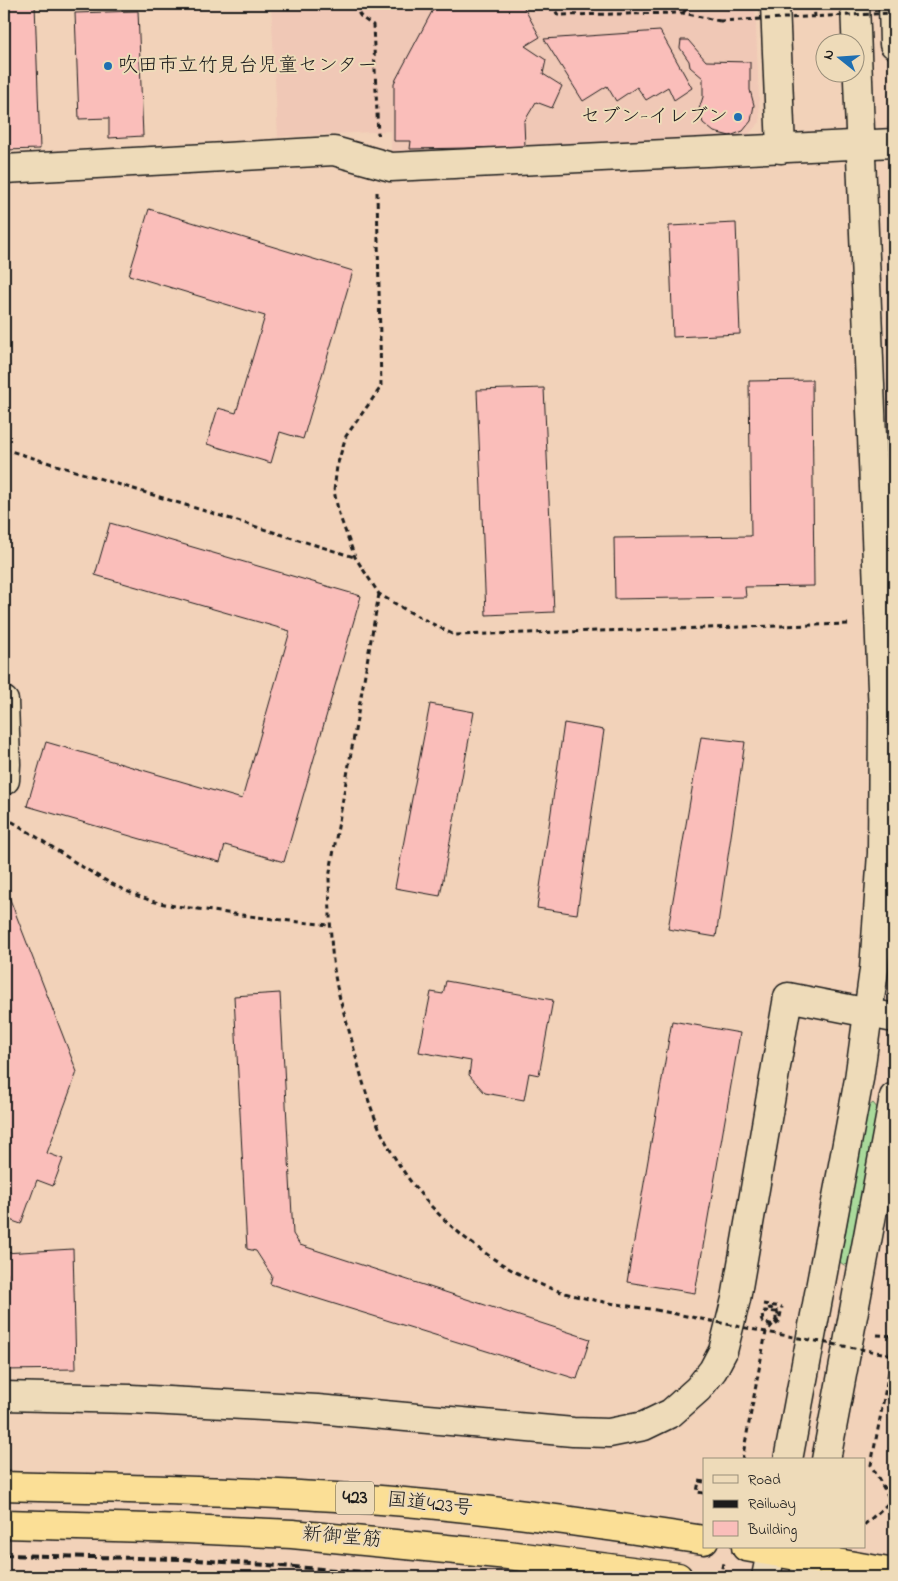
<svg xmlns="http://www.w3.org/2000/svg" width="898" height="1581" viewBox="0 0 898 1581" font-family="'Indie Flower','Klee One',sans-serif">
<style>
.built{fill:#f0c8b6}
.green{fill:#a9da9b;stroke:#627b5c}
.building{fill:#fabeba;stroke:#1c1c1c}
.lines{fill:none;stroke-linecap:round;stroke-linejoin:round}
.minor-casing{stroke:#1c1c1c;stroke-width:31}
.highway-casing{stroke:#1c1c1c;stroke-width:31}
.path{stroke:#1c1c1c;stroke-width:3;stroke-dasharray:5 4;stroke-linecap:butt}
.minor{stroke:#eedbb9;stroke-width:28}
.highway{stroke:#fbdf96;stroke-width:28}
.rail{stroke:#1c1c1c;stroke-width:4;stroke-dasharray:8 4;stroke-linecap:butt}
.path-bridge{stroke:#1c1c1c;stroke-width:3;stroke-dasharray:5 4;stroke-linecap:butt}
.poi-dot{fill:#1f6fb2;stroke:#eedbb9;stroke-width:2}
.labels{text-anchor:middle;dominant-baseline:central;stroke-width:4;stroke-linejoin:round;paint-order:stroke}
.shield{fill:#eedbb9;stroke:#5b554b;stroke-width:1}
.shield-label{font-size:19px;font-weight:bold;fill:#1c1c1c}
.poi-label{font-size:20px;fill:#1c1c1c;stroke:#eedbb9;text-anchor:start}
.street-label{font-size:20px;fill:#1c1c1c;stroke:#eedbb9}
</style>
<rect width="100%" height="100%" fill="#f2d2b9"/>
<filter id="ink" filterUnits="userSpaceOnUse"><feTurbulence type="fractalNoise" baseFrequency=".02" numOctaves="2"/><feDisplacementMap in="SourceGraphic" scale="10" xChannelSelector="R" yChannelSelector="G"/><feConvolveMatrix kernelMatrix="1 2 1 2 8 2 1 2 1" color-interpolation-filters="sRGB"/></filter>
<g filter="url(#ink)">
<path class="built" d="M271,4H755L760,122L744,139L391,152V131L278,137Z"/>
<g class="green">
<path d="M891,457L894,461V687L887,464Z"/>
<path d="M894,856V964H893L889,959Z"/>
<path d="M873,1103L878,1109L849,1264L844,1265L840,1262L868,1107Z"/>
</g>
<g class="building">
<path d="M4,4H35L40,149L4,150Z"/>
<path d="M436,4H522L540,37L525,46L546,60L543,74L562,86L552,108L536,102L524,122L525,147L410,149L411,141H394V83Z"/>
<path d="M138,11L143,136L109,138V118L79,119L75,13Z"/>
<path d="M660,31L692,88L674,100L668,87L646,100L637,87L616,101L607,86L583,101L544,39Z"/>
<path d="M681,40H688L706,61L750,62V90L754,105L751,121L743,131L730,136L714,132L703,123L699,109L703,97V78L690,67L689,61L680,48Z"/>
<path d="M149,209L353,271L303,439L280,432L271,463L207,444L218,408L236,413L265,316L129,275Z"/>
<path d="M736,223L740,334L673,337L669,226Z"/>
<path d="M812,380L814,586L745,587L746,597L615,599L614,538L751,536L749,381Z"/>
<path d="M544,388L554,612L486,615L477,390Z"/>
<path d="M110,523L361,596L284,862L225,845L220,862L27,806L46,742L242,799L290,631L95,575Z"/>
<path d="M430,704L474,712L440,896L395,888Z"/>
<path d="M564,723L604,730L577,914L537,908Z"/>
<path d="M701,737L745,742L716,937L668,929Z"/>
<path d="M4,876L6,889L77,1072L47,1153L63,1159L53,1186L37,1180L21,1224L4,1218Z"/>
<path d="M446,981L553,1000L539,1075L529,1073L524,1100L485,1093L469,1075L471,1061L419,1052L431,992L443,994Z"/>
<path d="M280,993L293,1234L300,1245L590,1339L577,1379L270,1284L272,1276L256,1251L247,1249L234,996Z"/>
<path d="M672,1021L740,1033L695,1293L627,1282Z"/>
<path d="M73,1249L76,1369L4,1370V1331H9L7,1273H4V1253Z"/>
</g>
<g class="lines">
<defs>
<g id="minor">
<path d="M775,4L781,149"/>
<path d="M893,4L894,44"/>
<path d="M4,169L334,151L391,167L894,143"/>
<path d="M4,701L6,764L5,780"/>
<path d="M4,1396L131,1399L317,1409L573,1432L609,1433L644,1426L671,1413L698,1389L713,1370L723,1351L736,1299L788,997L894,1018"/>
<path d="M788,1460L859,1079L874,970L882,853L883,715L855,4"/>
<path d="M826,1460L894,1097"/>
<path d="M766,1577L772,1547"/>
<path d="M804,1577L810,1547"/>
</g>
<g id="highway">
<path d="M4,1486C115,1489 226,1490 336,1497C460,1504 582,1522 704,1540"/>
<path d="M4,1524L187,1529L292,1534L508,1555L678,1577"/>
<path d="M746,1547L894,1573"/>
</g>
</defs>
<use href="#minor" class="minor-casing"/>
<use href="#highway" class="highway-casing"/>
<g class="path">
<path d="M357,4C356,16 364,19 373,25L378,135"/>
<path d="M551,4L558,15L683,13L720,21"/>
<path d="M814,4L815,17"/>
<path d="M683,13L690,4"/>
<path d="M377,192L381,387L346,436L337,466L334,491L339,514L355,557L379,594L406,610L454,635L852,624"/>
<path d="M4,449L354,557"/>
<path d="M379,594L329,878C330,914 330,952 337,987C342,1008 349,1029 354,1049C361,1075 367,1100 378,1125C406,1190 459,1242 521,1275C562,1298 610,1303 656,1310"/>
<path d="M4,817C52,844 96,882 149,900C167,906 186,907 205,910C247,916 288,921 330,925"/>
<path d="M763,1304L782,1307"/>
<path d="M761,1319C763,1325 768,1325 774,1326L779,1322L782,1307"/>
<path d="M877,1335L894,1336"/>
<path d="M894,1346L871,1465L891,1501L894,1502"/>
<path d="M742,1460L766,1332C770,1328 773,1324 776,1320V1312L765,1311L762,1315L763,1320L767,1323L774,1325C778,1320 779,1317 777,1311L770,1308L764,1311"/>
<path d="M704,1482L699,1481L697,1492L704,1493"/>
<path d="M864,1525L891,1501"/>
<path d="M720,1577L723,1563"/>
</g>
<use href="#minor" class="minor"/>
<use href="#highway" class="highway"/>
<path class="rail" d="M4,1555L183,1559L391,1574L420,1577"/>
<g class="path-bridge">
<path d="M720,21L894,13"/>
<path d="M656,1310L766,1332L893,1355"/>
</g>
</g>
</g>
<g class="poi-dot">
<circle cx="108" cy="66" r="5"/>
<circle cx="738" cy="117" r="5"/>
</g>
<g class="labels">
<rect class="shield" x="336" y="1481.5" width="38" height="33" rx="4"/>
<g class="shield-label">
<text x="355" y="1498">423</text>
</g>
<g class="poi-label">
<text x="118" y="66">吹田市立竹見台児童センター</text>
<text x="728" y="117" text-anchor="end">セブン-イレブン</text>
</g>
<g class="street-label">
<text transform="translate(430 1505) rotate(6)">国道423号</text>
<text transform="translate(342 1538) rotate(5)">新御堂筋</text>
</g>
</g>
<rect width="898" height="1581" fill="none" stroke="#eedbb9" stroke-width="20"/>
<rect x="10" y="10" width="878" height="1561" fill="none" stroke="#1c1c1c" stroke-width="2" filter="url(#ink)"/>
<rect x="703" y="1458" width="162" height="90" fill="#eedbb9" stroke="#9a8f7a"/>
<rect x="713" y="1475" width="25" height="8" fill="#eedbb9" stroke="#9a8f7a"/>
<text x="748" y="1484" font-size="15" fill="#1c1c1c">Road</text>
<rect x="713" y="1500" width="25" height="8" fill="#1c1c1c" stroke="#9a8f7a"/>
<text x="748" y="1508" font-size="15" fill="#1c1c1c">Railway</text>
<rect x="713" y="1521" width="25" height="15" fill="#fabeba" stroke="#9a8f7a"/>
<text x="748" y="1534" font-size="15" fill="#1c1c1c">Building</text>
<g transform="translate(840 58) rotate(287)"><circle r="24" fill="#eedbb9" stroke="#9a8f7a"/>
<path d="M0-4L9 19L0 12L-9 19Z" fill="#1f6fb2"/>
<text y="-8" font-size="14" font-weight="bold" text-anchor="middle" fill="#1c1c1c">N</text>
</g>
</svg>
